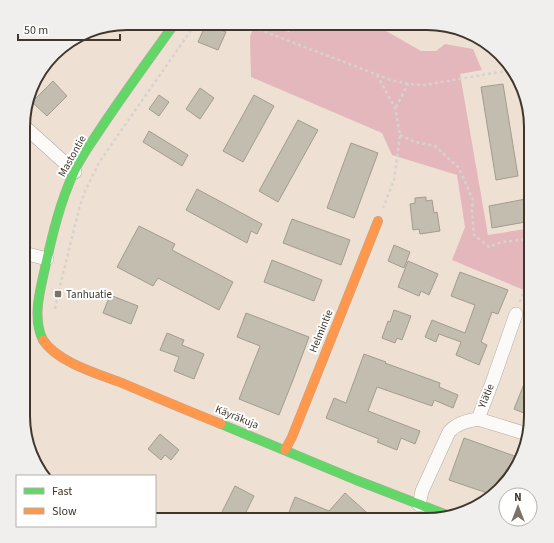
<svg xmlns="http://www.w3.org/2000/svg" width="554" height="543" viewBox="0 0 554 543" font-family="'Source Sans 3',sans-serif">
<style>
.forest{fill:#e4b7bd}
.building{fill:#c3bdb0;stroke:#a29c8f}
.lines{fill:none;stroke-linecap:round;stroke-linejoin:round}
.street-casing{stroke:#b5aba0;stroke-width:14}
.fast-casing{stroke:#b5aba0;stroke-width:10}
.slow-casing{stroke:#b5aba0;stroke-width:10}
.path{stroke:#d6d3cf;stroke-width:2.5;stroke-dasharray:3 3;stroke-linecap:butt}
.street{stroke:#fcfaf8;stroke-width:13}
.fast{stroke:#63d668;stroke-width:9}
.slow{stroke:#ff974d;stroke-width:9}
.poi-dot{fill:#7d7266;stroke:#fff;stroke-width:1.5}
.labels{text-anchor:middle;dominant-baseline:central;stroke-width:4;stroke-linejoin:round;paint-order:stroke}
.street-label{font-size:11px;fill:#40362c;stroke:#fff}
.poi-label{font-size:11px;fill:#40362c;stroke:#fff;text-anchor:start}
.rim{fill:none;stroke:#40362c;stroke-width:2}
</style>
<rect width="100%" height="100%" fill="#eee1d3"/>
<path class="forest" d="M255,23H263L289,32L293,23L374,24L421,51H436L445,44L473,49L482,70L460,74L488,235L531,228V293L452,260L465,227L457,175L392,155L382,133L251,77L250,37Z"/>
<g class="building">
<path d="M206,24L226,32L218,50L198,42Z"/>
<path d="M53,81L67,96L47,116L32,102Z"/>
<path d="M503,84L518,176L496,180L481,87Z"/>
<path d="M200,88L214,98L200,119L186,109Z"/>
<path d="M159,95L169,102L159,116L149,109Z"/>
<path d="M254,95L274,106L243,162L223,151Z"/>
<path d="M298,120L318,130L278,202L259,191Z"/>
<path d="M149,131L188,155L182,166L143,142Z"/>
<path d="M351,143L378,153L354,218L327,208Z"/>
<path d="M197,189L262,224L257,234L251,231L247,243L186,210Z"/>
<path d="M426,197V201L432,200L434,213L437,212L440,231L420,234L419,229L413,230L410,204L415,203V198Z"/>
<path d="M531,198V221L492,228L489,206Z"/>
<path d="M292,219L350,240L341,265L283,243Z"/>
<path d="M139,226L175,244L172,250L233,282L219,310L158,278L153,286L117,267Z"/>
<path d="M394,245L410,252L404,268L388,261Z"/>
<path d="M272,260L322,280L314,301L264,282Z"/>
<path d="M408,261L438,274L429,295L421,291L419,296L398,287Z"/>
<path d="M460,272L508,290L498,314L492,312L481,342L487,345L479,365L456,355L461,342L439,334L436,342L425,337L432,320L465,333L475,305L451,296Z"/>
<path d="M110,295L138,306L131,324L103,313Z"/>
<path d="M394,310L411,316L402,340L397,338L395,343L382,338L388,321L390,322Z"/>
<path d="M246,313L309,337L293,380L279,415L239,399L260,346L237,337Z"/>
<path d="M167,333L184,340L182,345L204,354L194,379L174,371L179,357L160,350Z"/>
<path d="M364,354L386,362L385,363L440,383L439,387L458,395L453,408L434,400L432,406L377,387L368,411L420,431L415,444L401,438L397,450L377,442L379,439L326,418L334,398L346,403Z"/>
<path d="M530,369H531V416L514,409Z"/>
<path d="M160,434L179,450L171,460L165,455L161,460L148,449Z"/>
<path d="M464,438L520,458L517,468L493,495L449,480Z"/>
<path d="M235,486L254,496L242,520H218Z"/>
<path d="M345,493L375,520H286L295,497L329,511Z"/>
</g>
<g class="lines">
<defs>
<g id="street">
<path d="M25,127L75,172"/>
<path d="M24,253L47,259"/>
<path d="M478,419L527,434"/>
<path d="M419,505L422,491L449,432C457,423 467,421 478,419L493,380L516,314"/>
</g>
<g id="fast">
<path d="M43,340C32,318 40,291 45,268C52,236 60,202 74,172C81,156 92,142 101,128C125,92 150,58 175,23"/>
<path d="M221,424L356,480L447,515"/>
</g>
<g id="slow">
<path d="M43,340C57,362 98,374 122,383C155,397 188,411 221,424"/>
<path d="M285,450L292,437L378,221"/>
</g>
</defs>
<use href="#street" class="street-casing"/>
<use href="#fast" class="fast-casing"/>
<use href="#slow" class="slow-casing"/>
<g class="path">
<path d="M242,23L391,80L408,84L424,85L512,70"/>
<path d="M377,75L395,108L400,135L394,180L383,208"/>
<path d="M396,107L408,84"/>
<path d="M400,135L415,142L435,146L459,168L473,200L472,210L474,235L489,247L502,242L531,239"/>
<path d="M520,302L528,275L531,272"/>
<path d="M55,309L58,294L79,209L85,191L100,161L196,23"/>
</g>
<use href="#street" class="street"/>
<use href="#fast" class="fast"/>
<use href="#slow" class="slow"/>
</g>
<rect class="poi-dot" x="54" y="290" width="8" height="8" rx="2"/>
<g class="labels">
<g class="street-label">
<text transform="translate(72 156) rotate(-61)">Mastontie</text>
<text transform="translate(321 331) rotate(-68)">Helmintie</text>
<text transform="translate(486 396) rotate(-68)">Ylätie</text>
<text transform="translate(237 417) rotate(22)">Käyräkuja</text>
</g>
<g class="poi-label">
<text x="66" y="294">Tanhuatie</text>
</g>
</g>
<path d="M0 0H554V543H0ZM127 30H427A97 97 0 0 1 524 127V416A97 97 0 0 1 427 513H127A97 97 0 0 1 30 416V127A97 97 0 0 1 127 30Z" fill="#f0efee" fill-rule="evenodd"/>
<path class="rim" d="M127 30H427A97 97 0 0 1 524 127V416A97 97 0 0 1 427 513H127A97 97 0 0 1 30 416V127A97 97 0 0 1 127 30Z"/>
<rect x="16" y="475" width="140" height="52" fill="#ffffff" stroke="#b3afab"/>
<rect x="24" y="488" width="20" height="6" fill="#63d668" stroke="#b3afab"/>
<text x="52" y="495" font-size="12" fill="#40362c">Fast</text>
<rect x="24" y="508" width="20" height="6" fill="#ff974d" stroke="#b3afab"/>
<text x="52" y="515" font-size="12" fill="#40362c">Slow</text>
<g transform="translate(518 507)"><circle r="19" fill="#ffffff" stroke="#b3afab"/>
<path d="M0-3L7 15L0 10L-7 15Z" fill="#7d7266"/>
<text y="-6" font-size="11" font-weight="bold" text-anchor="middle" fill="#40362c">N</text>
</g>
<path d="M18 34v6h102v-6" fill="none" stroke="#40362c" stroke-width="2"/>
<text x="24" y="34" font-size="12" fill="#40362c" stroke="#ffffff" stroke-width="3" paint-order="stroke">50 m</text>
</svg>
